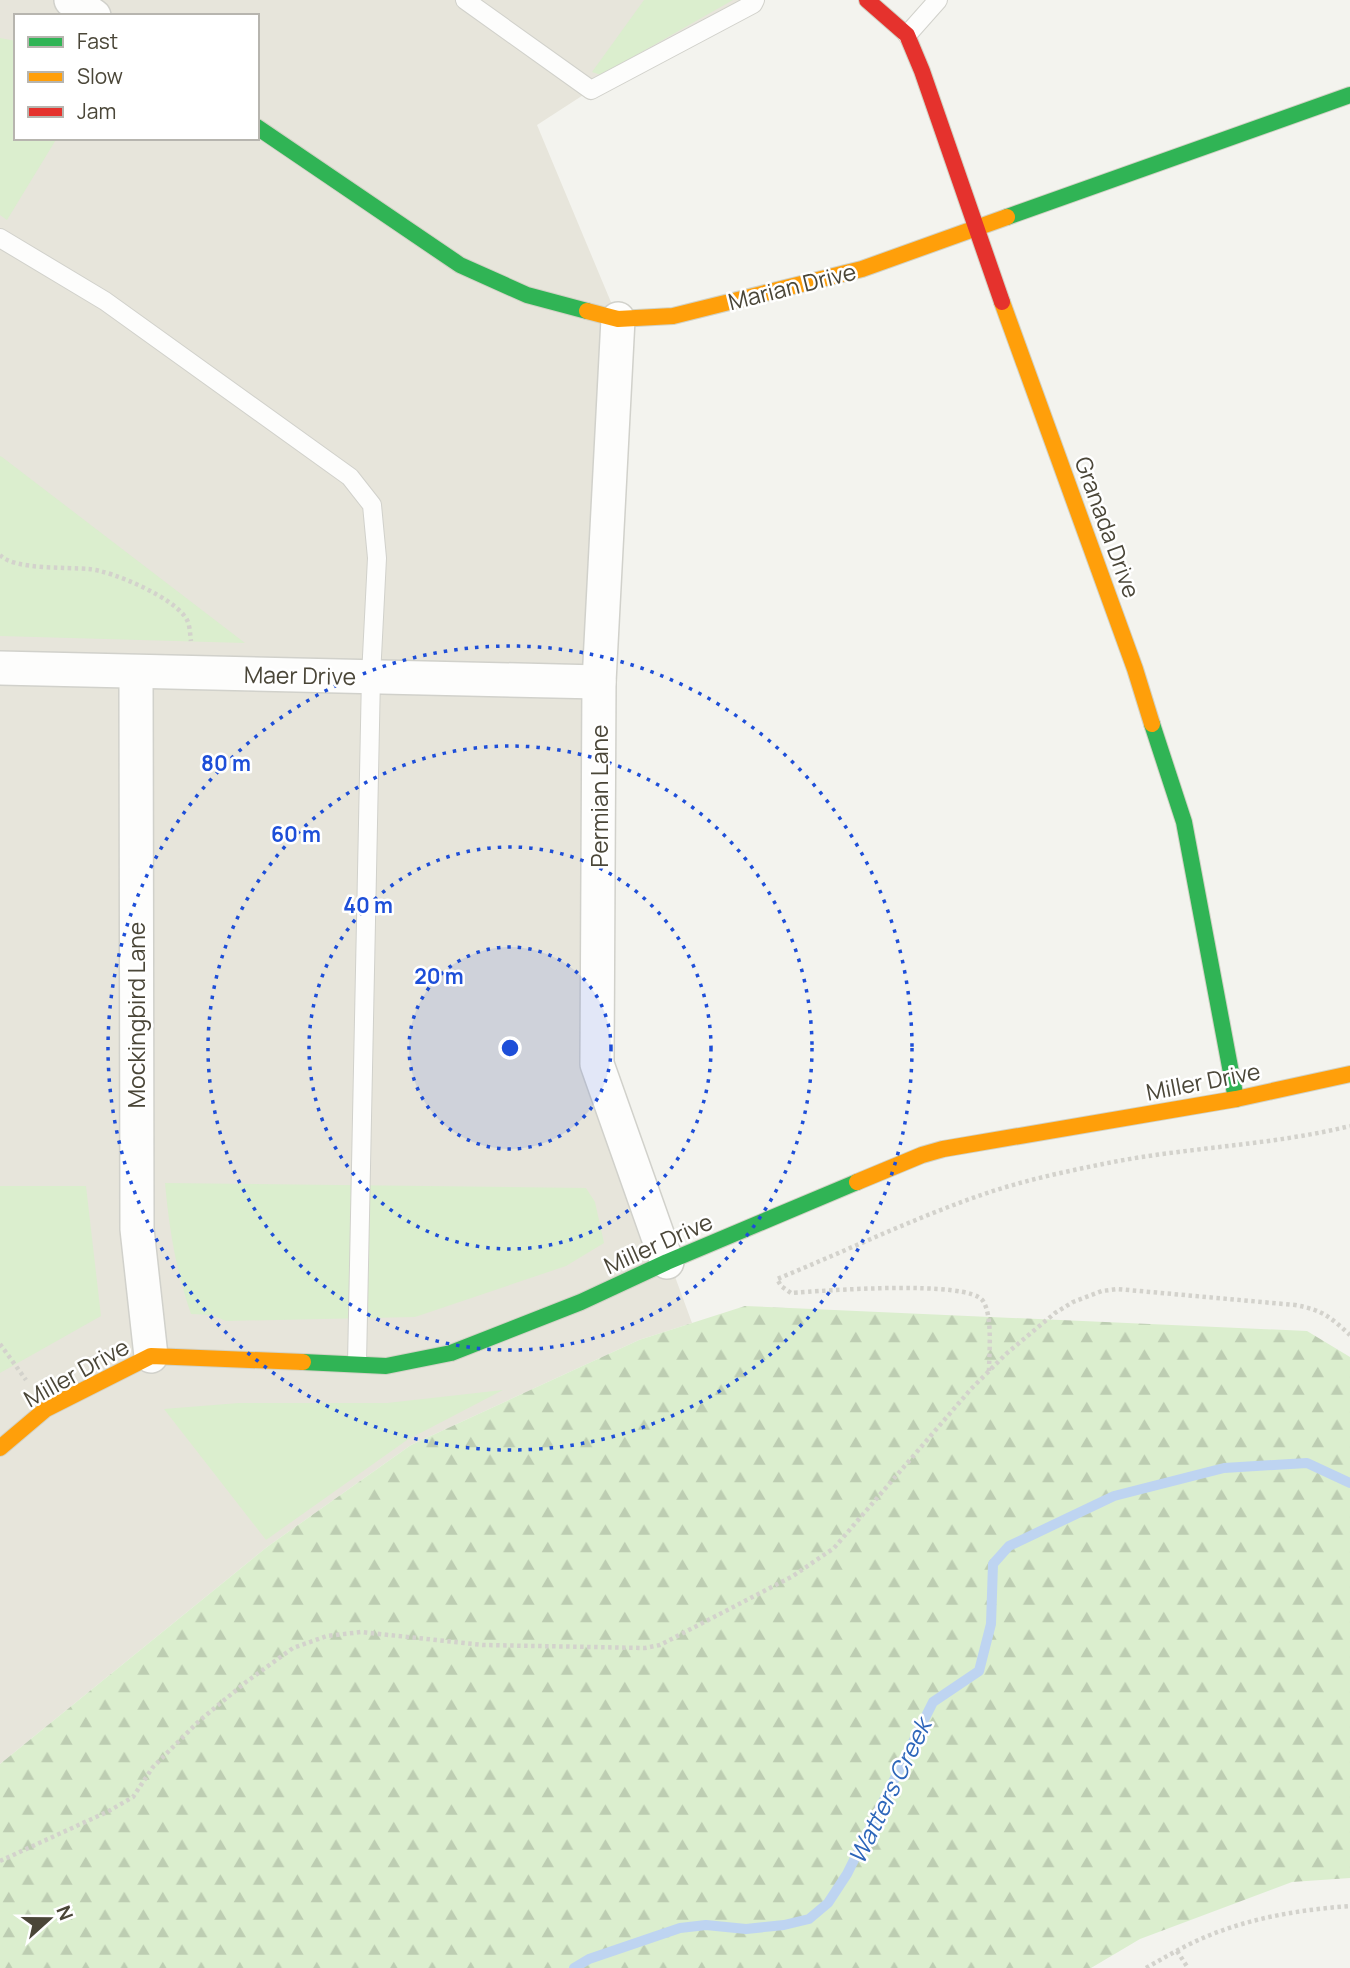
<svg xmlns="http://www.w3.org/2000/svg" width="1350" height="1968" viewBox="0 0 1350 1968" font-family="Manrope,sans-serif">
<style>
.residential{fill:#e7e5db;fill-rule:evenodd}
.forest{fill:url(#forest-firs)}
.park{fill:#dbeece}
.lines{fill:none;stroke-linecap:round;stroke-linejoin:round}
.stream{stroke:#bed4f1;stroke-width:10}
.lane-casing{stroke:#d1d1cb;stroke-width:20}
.street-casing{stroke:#d1d1cb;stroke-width:36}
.fast-casing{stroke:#d2d2c5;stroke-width:18}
.slow-casing{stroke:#d2d2c5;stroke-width:18}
.jam-casing{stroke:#d2d2c5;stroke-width:18}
.path{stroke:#d3d2cc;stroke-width:4.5;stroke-dasharray:3.5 3.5;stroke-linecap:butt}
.lane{stroke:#fdfdfc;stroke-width:18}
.street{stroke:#fdfdfc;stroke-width:33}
.fast{stroke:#30b455;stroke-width:16}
.slow{stroke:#ff9f0a;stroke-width:16}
.jam{stroke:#e5322d;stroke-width:16}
.ring{fill:none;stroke:#1d4ed8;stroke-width:3.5;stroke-dasharray:3.5 7}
.labels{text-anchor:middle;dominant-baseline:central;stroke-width:5;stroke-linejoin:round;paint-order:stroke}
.street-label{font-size:23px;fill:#4a4638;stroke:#fff}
.water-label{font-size:24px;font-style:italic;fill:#2d66ba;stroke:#fff}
.centre{fill:#1d4ed8;stroke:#fff;stroke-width:3.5}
.ring-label{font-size:21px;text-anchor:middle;font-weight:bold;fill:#1d4ed8;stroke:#fff;stroke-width:5;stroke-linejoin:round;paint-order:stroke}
</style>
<defs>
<pattern id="forest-firs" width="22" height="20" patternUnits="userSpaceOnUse" patternTransform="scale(1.75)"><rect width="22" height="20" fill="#dbeece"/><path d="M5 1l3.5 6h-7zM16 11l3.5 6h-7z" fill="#bdcdb2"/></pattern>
</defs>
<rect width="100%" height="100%" fill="#f3f3ee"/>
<path class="residential" d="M0,0H755L591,90L537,125L618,319L597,1064L692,1323L639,1340L411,1445L267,1547L0,1764ZM16,16H257V138H16Z"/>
<path class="forest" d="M745,1306L1307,1331L1350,1357V1878L1292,1882L1140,1939L1091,1968H0V1764L267,1547L411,1445L639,1340Z"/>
<g class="park">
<path d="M644,0H733L601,75L592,72Z"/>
<path d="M0,38L16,41V138H57L7,220L0,215Z"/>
<path d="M0,456L2,457L245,643L0,636Z"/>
<path d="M165,1183L586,1188L595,1202L604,1243L566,1266L415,1317L226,1321L212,1315L191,1314C176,1271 169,1228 165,1183Z"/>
<path d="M0,1186H86L101,1316L0,1373Z"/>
<path d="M503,1390L407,1440L266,1540L164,1409L239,1403H387Z"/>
</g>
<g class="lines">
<path class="stream" d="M574,1968L589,1959L680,1928L706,1925L746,1929L784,1925L809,1919L828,1903L847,1874L933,1702L979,1671L991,1624L993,1564L1009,1546L1114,1496L1224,1468L1307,1463L1350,1483"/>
<defs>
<g id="lane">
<path d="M465,0L591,90L753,4L755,0"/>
<path d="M907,35L938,0"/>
<path d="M0,238L105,301L350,477L372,505L377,558L371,676L357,1363"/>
</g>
<g id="street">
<path d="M71,0L94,16"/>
<path d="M618,319L599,682L597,1064L667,1262"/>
<path d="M0,668L599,682"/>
<path d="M136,672L137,1229L151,1356"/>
</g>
<g id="fast">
<path d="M257,127L460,265L527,295L587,311"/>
<path d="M1007,217L1350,95"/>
<path d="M1152,724L1184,822L1236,1099"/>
<path d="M303,1362L386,1366L451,1353L581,1302L667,1262L857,1182"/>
</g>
<g id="slow">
<path d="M1002,302L1135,669L1152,724"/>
<path d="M587,311L618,319L673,316L862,269L1007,217"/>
<path d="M857,1182L922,1155L943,1149L1236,1099L1350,1074"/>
<path d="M0,1448L46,1409L151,1356L303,1362"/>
</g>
<path id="jam" d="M867,0L907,35L922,71L1002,302"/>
</defs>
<use href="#lane" class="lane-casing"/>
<use href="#street" class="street-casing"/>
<use href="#fast" class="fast-casing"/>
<use href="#slow" class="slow-casing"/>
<use href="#jam" class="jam-casing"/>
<g class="path">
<path d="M0,555C14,570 67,567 89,569C112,571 176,598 187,620C190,625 190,635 191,641"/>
<path d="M0,1344L26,1380"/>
<path d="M989,1371C989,1354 993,1316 983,1301C969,1279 820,1291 791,1293L781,1286L777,1279C846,1251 914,1218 984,1194C1022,1181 1063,1172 1103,1164C1185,1147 1269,1146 1350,1126"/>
<path d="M0,1861L107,1812L133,1797L153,1767L199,1721L246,1682L293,1648L327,1636L361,1632L483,1645L645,1648L660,1645L793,1576L834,1548L971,1389L1006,1354L1055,1313L1073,1302L1102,1291L1117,1289L1295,1305C1323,1310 1330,1317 1350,1335"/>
<path d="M1177,1951L1188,1968"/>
<path d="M1146,1968C1162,1959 1177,1950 1194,1942C1243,1919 1296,1910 1350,1906"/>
</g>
<use href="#lane" class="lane"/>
<use href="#street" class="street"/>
<use href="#fast" class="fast"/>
<use href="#slow" class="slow"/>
<use href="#jam" class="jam"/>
</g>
<circle cx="510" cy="1048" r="101" fill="#1d4ed8" fill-opacity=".12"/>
<g class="ring">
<circle cx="510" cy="1048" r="101"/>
<circle cx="510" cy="1048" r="201"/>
<circle cx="510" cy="1048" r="302"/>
<circle cx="510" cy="1048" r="402"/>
</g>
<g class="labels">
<g class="street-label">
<text transform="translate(792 286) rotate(-14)">Marian Drive</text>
<text transform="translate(1108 527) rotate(70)">Granada Drive</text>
<text transform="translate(300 675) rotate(1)">Maer Drive</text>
<text transform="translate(599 796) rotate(-90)">Permian Lane</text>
<text transform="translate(136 1015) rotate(-90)">Mockingbird Lane</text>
<text transform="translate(1203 1081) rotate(-11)">Miller Drive</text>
<text transform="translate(658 1243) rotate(-24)">Miller Drive</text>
<text transform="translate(76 1372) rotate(-29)">Miller Drive</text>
</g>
<g class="water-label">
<text transform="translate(889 1791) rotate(-64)">Watters Creek</text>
</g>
</g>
<circle cx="510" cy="1048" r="10" class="centre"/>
<g class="ring-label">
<text x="226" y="771">80 m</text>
<text x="296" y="842">60 m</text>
<text x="368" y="913">40 m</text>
<text x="439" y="984">20 m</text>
</g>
<rect x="14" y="14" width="245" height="126" fill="#ffffff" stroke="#b7b5af" stroke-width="2"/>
<rect x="28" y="37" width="35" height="10" fill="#30b455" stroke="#b7b5af" stroke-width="2"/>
<text x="77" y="49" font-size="21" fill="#4a4638">Fast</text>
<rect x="28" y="72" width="35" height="10" fill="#ff9f0a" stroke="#b7b5af" stroke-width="2"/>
<text x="77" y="84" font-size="21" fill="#4a4638">Slow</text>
<rect x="28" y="107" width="35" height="10" fill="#e5322d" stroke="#b7b5af" stroke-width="2"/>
<text x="77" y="119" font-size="21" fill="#4a4638">Jam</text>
<g transform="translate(49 1919) rotate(69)" stroke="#ffffff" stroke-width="5" paint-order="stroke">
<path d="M0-5L12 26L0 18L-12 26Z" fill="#4a4638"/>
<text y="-10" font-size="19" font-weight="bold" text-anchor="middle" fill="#4a4638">N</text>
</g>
</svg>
